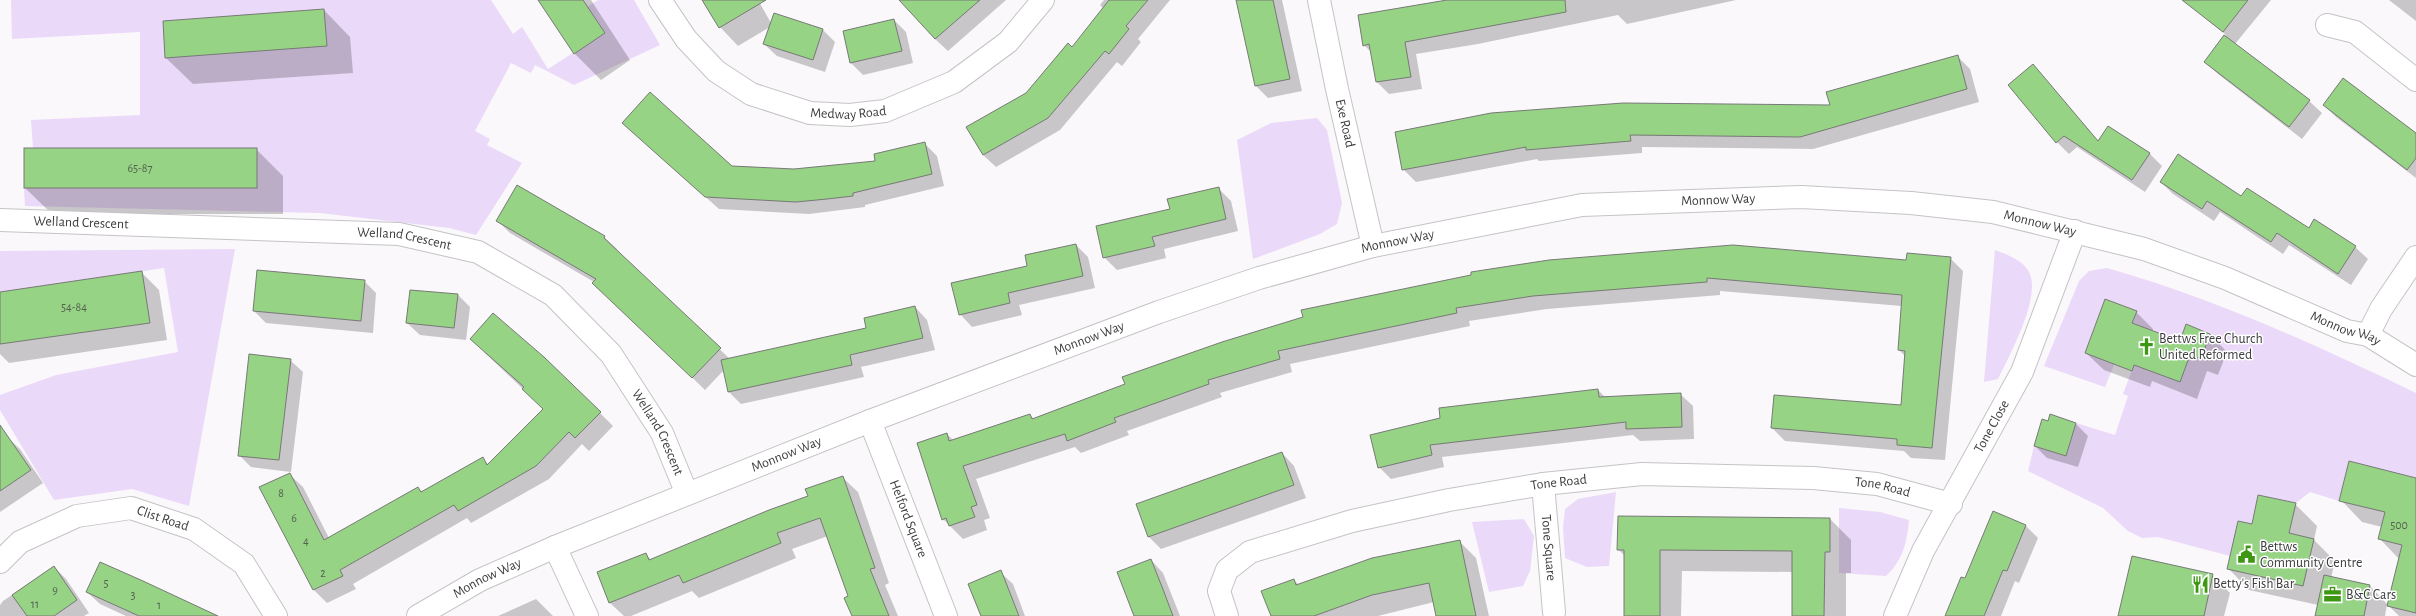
<svg xmlns="http://www.w3.org/2000/svg" width="2416" height="616" viewBox="0 0 2416 616" font-family="'Alegreya Sans',sans-serif">
<style>
.green{fill:#ebd9f9}
.shadow{fill:#0003}
.building{fill:#97d385;stroke:#777976}
.lines{fill:none;stroke-linecap:round;stroke-linejoin:round}
.minor-casing{stroke:#c5c3c6;stroke-width:24}
.tertiary-casing{stroke:#c5c3c6;stroke-width:24}
.minor{stroke:#fff;stroke-width:22}
.tertiary{stroke:#fff;stroke-width:22}
.labels{text-anchor:middle;dominant-baseline:central;stroke-width:3;stroke-linejoin:round;paint-order:stroke}
.number-label{font-size:12px;fill:#546250}
.street-label{font-size:14px;fill:#3d3c3e;stroke:#fff}
.poi-label{font-size:14px;fill:#3d3c3e;stroke:#fff;text-anchor:start}
</style>
<rect width="100%" height="100%" fill="#faf8fb"/>
<g class="green">
<path d="M11,0H491L513,34L522,27L548,69L604,33L587,7L598,0H634L660,45L574,85L535,65L531,73L511,63L475,131L490,139L487,145L522,163L476,235L449,228L320,213L25,206L24,188H257L33,148L31,120L140,115V32L12,39Z"/>
<path d="M1317,118L1327,130L1342,203L1337,224L1320,234L1253,259L1237,140L1271,123Z"/>
<path d="M235,249L189,506L132,489L54,500L0,410V395L56,375L178,352L164,268L0,292V251Z"/>
<path d="M1995,250C2008,255 2024,260 2030,274C2040,299 2010,355 1998,379L1984,382Z"/>
<path d="M2107,268C2216,299 2314,344 2416,393V478L2349,462L2339,501L2310,492L2296,503L2258,495L2252,524L2238,522L2230,556L2158,537L2142,538L2128,531L2103,508L2028,471L2034,446L2066,456L2076,423L2115,435L2128,396L2123,394L2134,365L2190,355L2201,358L2210,333L2186,324L2180,341L2132,323L2136,311L2105,387L2044,366L2079,281L2089,271Z"/>
<path d="M1616,492L1609,566L1587,567L1565,558L1563,527L1565,509L1578,499Z"/>
<path d="M1839,508L1880,512L1909,520C1907,542 1903,560 1886,576L1839,573Z"/>
<path d="M1524,519L1534,536L1530,571L1523,586L1489,592L1472,522Z"/>
</g>
<g class="shadow">
<path d="M540,0H591L630,60L601,80L574,53Z"/>
<path d="M703,0H758L771,23L774,14L823,30L835,42L825,72L777,56L764,44L770,27L738,46L720,27Z"/>
<path d="M918,0H1006L948,51L935,39Z"/>
<path d="M1104,0H1170L1138,39L1141,42L1122,66L1117,62L1060,130L996,167L983,155L1026,94L1072,48L1104,9L1100,5Z"/>
<path d="M1237,0H1282L1302,91L1268,98L1256,86Z"/>
<path d="M1455,0H1736L1627,24L1618,15L1478,44L1416,54L1422,89L1389,94L1377,82L1372,53L1364,45Z"/>
<path d="M2196,0H2271L2235,44L2309,101L2322,113L2302,139L2218,74L2205,62L2226,35L2191,6Z"/>
<path d="M2389,0H2416V21Z"/>
<path d="M324,10L350,37L353,73L193,84L166,58Z"/>
<path d="M894,20L906,32L913,63L863,75L851,63Z"/>
<path d="M1958,57L1970,69L1979,102L1813,149L1642,147V153L1539,161L1537,159L1416,182L1403,169L1396,133L1831,106Z"/>
<path d="M2033,65L2099,142L2109,127L2150,154L2162,166L2145,192L2077,147L2069,154L2057,142Z"/>
<path d="M2324,105L2416,135V178L2336,117Z"/>
<path d="M623,123L732,167L794,170L876,161L924,143L937,156L944,186L865,205V207L809,214L719,209Z"/>
<path d="M256,149L283,176V214H52L25,188Z"/>
<path d="M2161,182L2242,198L2309,229L2315,220L2355,247L2368,259L2351,285L2289,245L2283,254L2220,212L2214,221L2173,194Z"/>
<path d="M1218,188L1231,201L1238,231L1164,249L1166,258L1117,270L1104,257L1171,210Z"/>
<path d="M498,221L604,237L617,249L616,251L730,359L867,329L915,307L927,320L935,350L861,367L864,377L741,404L729,392L724,370L705,390L594,282L510,233Z"/>
<path d="M1076,245L1088,257L1095,288L1019,305L1022,315L972,327L960,314L1028,266Z"/>
<path d="M1950,258L1963,271L1945,460L1911,458L1904,451L1785,441L1772,428L1901,406L1906,357L1899,350L1902,306L1720,291V295L1547,309L1469,321L1470,326L1290,364L1292,372L1220,393L1222,397L1127,431L1129,435L1081,453L1075,447L976,479L990,518L984,520L987,530L963,539L943,519L947,434L953,440L1030,415L1034,419L1304,318L1302,311Z"/>
<path d="M142,273L159,290L167,340L9,363L0,354V293Z"/>
<path d="M364,281L376,293L373,333L266,323L254,311Z"/>
<path d="M458,295L470,307L466,340L420,335L407,323Z"/>
<path d="M2136,312L2153,329L2152,332L2180,342L2210,334L2227,352L2218,375L2207,371L2197,399L2152,381L2150,387L2104,370L2086,353Z"/>
<path d="M484,352L600,413L613,426L589,451L582,444L549,479L471,523L467,518L353,584L356,589L327,603L314,590L261,487L289,474L303,487L329,538L418,488L422,492L482,458L489,465L544,409Z"/>
<path d="M290,360L303,372L291,472L251,467L239,455Z"/>
<path d="M1598,390L1606,398L1680,394L1693,406L1694,439L1640,441L1633,435L1442,457L1444,467L1391,479L1379,467L1371,435Z"/>
<path d="M2051,416L2076,424L2088,436L2078,467L2047,458L2035,446Z"/>
<path d="M7,437L20,449L43,483L0,512V442Z"/>
<path d="M1282,453L1294,466L1306,498L1161,549L1149,537Z"/>
<path d="M842,477L858,492L889,583L885,585L898,616H853L849,597L828,536L792,549L796,558L699,598L692,591L631,616H624L610,603L598,573L646,554L651,560L809,497Z"/>
<path d="M2416,479V616H2399L2387,604L2385,616H2316L2318,605L2249,590L2228,568L2252,526L2295,504L2317,526L2314,540L2335,561L2331,578L2370,586L2388,605L2399,559L2380,539L2382,527L2362,522L2341,500Z"/>
<path d="M1830,519L1851,540V573H1846V616H1793V572L1682,571L1681,616H1625V556L1618,549Z"/>
<path d="M2026,526L2038,538L2019,583L2015,581L2001,616H1946L1965,580Z"/>
<path d="M1459,541L1476,558L1489,616H1437L1434,602L1378,616H1272L1294,580L1299,585Z"/>
<path d="M1151,560L1163,573L1180,616H1135Z"/>
<path d="M54,567L66,579L89,613L84,616H0V605L3,601Z"/>
<path d="M1000,572L1013,584L1025,616H981L969,585Z"/>
<path d="M2212,575L2230,593L2224,616H2119Z"/>
<path d="M87,592L213,616H126L100,604Z"/>
<path d="M536,599L553,616H498Z"/>
</g>
<g class="building">
<path d="M538,0H583L605,33L574,54Z"/>
<path d="M702,0H766L719,28Z"/>
<path d="M899,0H980L935,39Z"/>
<path d="M1109,0H1148L1126,26L1129,29L1109,54L1105,51L1048,118L983,155L966,127L1026,93L1068,43L1072,47Z"/>
<path d="M1236,0H1273L1290,79L1255,86Z"/>
<path d="M1447,0H1565L1566,12L1405,42L1411,77L1376,82L1369,44L1363,46L1358,15Z"/>
<path d="M2182,0H2248L2223,32Z"/>
<path d="M324,9L327,46L165,58L163,21Z"/>
<path d="M774,13L823,29L813,60L763,44Z"/>
<path d="M894,19L902,51L850,63L843,31Z"/>
<path d="M2224,35L2310,100L2289,127L2204,62Z"/>
<path d="M1958,55L1967,89L1800,137L1630,135L1631,141L1526,150V147L1402,170L1395,132L1491,113L1623,103L1830,105L1826,92Z"/>
<path d="M2033,64L2098,141L2108,126L2150,153L2132,180L2064,136L2056,143L2008,85Z"/>
<path d="M2343,78L2416,133V158L2407,170L2323,105Z"/>
<path d="M650,92L732,166L794,169L875,161L874,154L925,142L932,174L853,193V196L827,199L796,202L705,197L622,123Z"/>
<rect x="24" y="148" width="233" height="40"/>
<path d="M2178,154L2241,196L2247,188L2309,228L2314,219L2356,246L2338,274L2277,233L2271,242L2207,201L2202,209L2160,182Z"/>
<path d="M517,185L605,236L604,238L721,348L692,378L592,283L596,279L496,221Z"/>
<path d="M1219,187L1226,219L1152,237L1155,246L1103,258L1096,226L1170,209L1167,199Z"/>
<path d="M1076,244L1083,276L1008,293L1010,303L959,315L951,283L1027,266L1025,255Z"/>
<path d="M1733,245L1906,260L1907,253L1951,257L1932,448L1897,445V439L1771,428L1774,395L1901,405L1905,351L1898,350L1902,295L1707,278V282L1533,296L1456,308L1457,313L1278,351L1280,359L1208,380L1209,384L1114,418L1116,422L1067,441L1065,434L963,466L977,505L971,507L975,517L949,526L946,518L942,520L917,443L947,433L949,441L1030,414L1032,419L1125,384L1122,377L1222,342L1303,317L1301,310L1471,275V272L1549,260Z"/>
<path d="M257,270L365,280L361,321L253,311Z"/>
<path d="M142,271L150,323L0,344V292Z"/>
<path d="M410,290L458,294L454,328L406,323Z"/>
<path d="M2105,299L2137,311L2132,323L2180,341L2186,324L2210,334L2201,359L2190,355L2180,382L2134,365L2132,371L2085,353Z"/>
<path d="M915,306L923,338L850,355L852,365L728,392L721,360L866,328L864,318Z"/>
<path d="M493,313L544,357L601,412L575,438L569,432L536,466L458,511L454,505L340,570L343,576L313,590L259,487L290,473L324,540L418,487L421,492L483,457L487,465L543,409L522,389L524,387L470,339Z"/>
<path d="M249,354L291,359L279,460L238,456Z"/>
<path d="M1598,389L1599,397L1681,393L1682,427L1626,429V422L1430,445L1432,455L1378,468L1370,435L1440,418L1439,408Z"/>
<path d="M2050,414L2076,423L2066,456L2034,446L2042,419L2048,421Z"/>
<path d="M0,425L31,470L0,491Z"/>
<path d="M1282,452L1294,485L1148,537L1136,504Z"/>
<path d="M2349,461L2416,478V613L2387,606L2402,545L2378,539L2385,512L2339,501Z"/>
<path d="M843,476L875,568L870,569L889,616H852L844,598L848,596L820,518L777,533L781,543L683,583L679,575L609,603L597,572L646,553L649,560L769,510L808,496L805,489Z"/>
<path d="M2258,495L2296,503L2289,533L2314,539L2303,586L2227,569L2238,521L2252,524Z"/>
<path d="M1993,511L2026,525L2007,571L2003,570L1984,616H1945L1961,577L1965,578Z"/>
<path d="M1618,516L1830,518V552H1825L1824,616H1792V551L1660,550V616H1624V550H1617Z"/>
<path d="M1460,540L1476,616H1436L1429,583L1372,595L1314,616H1271L1261,591L1294,579L1296,585L1372,558Z"/>
<path d="M2132,556L2213,574L2204,616H2118Z"/>
<path d="M1151,559L1164,592L1173,616H1134L1117,572Z"/>
<path d="M100,562L143,581L218,616H139L86,592Z"/>
<path d="M54,566L77,600L54,616H27L12,595Z"/>
<path d="M1001,570L1019,616H981L968,584Z"/>
<path d="M2324,575L2370,585L2364,616H2315Z"/>
</g>
<g class="lines">
<defs>
<g id="minor">
<path id="s1" d="M660,0L686,39L716,71L751,94L810,113L850,115L885,111L954,82L1008,42L1043,0"/>
<path id="s2" d="M1319,0L1337,89L1373,246"/>
<path d="M2327,25L2355,32L2416,80"/>
<path id="s3" d="M0,220L399,234L478,252L553,295L611,354L662,433L687,494"/>
<path d="M2368,335L2381,309L2416,257"/>
<path id="s4" d="M870,421L946,616"/>
<path id="s5" d="M1543,484L1554,612"/>
<path d="M555,547L587,616"/>
<path id="s6" d="M0,562L20,542L77,516L131,508L194,529L244,564L276,616"/>
<path id="s7" d="M1227,616L1219,591L1227,570L1250,552L1352,521L1449,500L1543,484L1642,474L1813,478L1877,484L1951,504"/>
<path id="s8" d="M1895,616L1923,551L2022,372L2075,231"/>
</g>
<g id="tertiary">
<path id="s9" d="M418,616L480,580L555,547L870,421L1159,312L1259,278L1373,246L1582,205L1801,197L1911,203L1993,212L2144,249L2225,278L2347,331L2368,335L2416,365"/>
</g>
</defs>
<use href="#minor" class="minor-casing"/>
<use href="#tertiary" class="tertiary-casing"/>
<use href="#minor" class="minor"/>
<use href="#tertiary" class="tertiary"/>
</g>
<defs>
<symbol id="church-bare" viewBox="-9 -9 18 18"><path d="M-1.2-6h2.4v3.5h3.3v2.4h-3.3V6h-2.4V-.1h-3.3v-2.4h3.3Z" fill="#3d9712" stroke="#fff" stroke-width="2.5" paint-order="stroke"/></symbol>
<symbol id="civic-bare" viewBox="-9 -9 18 18"><path d="M-.6-6.5H3V-4.5H.6V-3L4-1V1h2V6H-6V1h2V-1L-.6-3ZM-1.2 2.5V6h2.4V2.5Z" fill="#3d9712" stroke="#fff" stroke-width="2.5" paint-order="stroke"/></symbol>
<symbol id="restaurant-bare" viewBox="-9 -9 18 18"><path d="M-5-6h1v4h1v-4h1v4h1v-4h1v5L-1.5 .5V6h-2V.5L-5-1ZM5-6V6H3V1.5H1.5Q1.5-4 5-6Z" fill="#3d9712" stroke="#fff" stroke-width="2.5" paint-order="stroke"/></symbol>
<symbol id="office-bare" viewBox="-9 -9 18 18"><path d="M-6-3h4V-5.5h4V-3h4V5H-6ZM-1-4.5V-3h2v-1.5ZM-6 0V1H6V0Z" fill="#3d9712" stroke="#fff" stroke-width="2.5" paint-order="stroke"/></symbol>
</defs>
<g fill-rule="evenodd">
<use href="#church-bare" x="2134" y="334" width="25" height="25"/>
<use href="#civic-bare" x="2234" y="542" width="25" height="25"/>
<use href="#restaurant-bare" x="2188" y="572" width="25" height="25"/>
<use href="#office-bare" x="2320" y="582" width="25" height="25"/>
</g>
<g class="labels">
<g class="number-label">
<text x="140" y="168">65-87</text>
<text x="74" y="307">54-84</text>
<text x="281" y="493">8</text>
<text x="294" y="518">6</text>
<text x="2399" y="525">500</text>
<text x="306" y="541">4</text>
<text x="323" y="573">2</text>
<text x="106" y="583">5</text>
<text x="55" y="590">9</text>
<text x="133" y="595">3</text>
<text x="35" y="604">11</text>
<text x="159" y="605">1</text>
</g>
<g class="street-label">
<text stroke="none"><textPath href="#s1" startOffset="233">Medway Road</textPath></text>
<text stroke="none"><textPath href="#s2" startOffset="126">Exe Road</textPath></text>
<text stroke="none"><textPath href="#s9" startOffset="1375">Monnow Way</textPath></text>
<text stroke="none"><textPath href="#s3" startOffset="81">Welland Crescent</textPath></text>
<text stroke="none"><textPath href="#s9" startOffset="1699">Monnow Way</textPath></text>
<text stroke="none"><textPath href="#s3" startOffset="405">Welland Crescent</textPath></text>
<text stroke="none"><textPath href="#s9" startOffset="1051">Monnow Way</textPath></text>
<text stroke="none"><textPath href="#s9" startOffset="2023">Monnow Way</textPath></text>
<text stroke="none"><textPath href="#s9" startOffset="727">Monnow Way</textPath></text>
<text stroke="none"><textPath href="#s8" startOffset="213">Tone Close</textPath></text>
<text stroke="none"><textPath href="#s3" startOffset="741">Welland Crescent</textPath></text>
<text stroke="none"><textPath href="#s9" startOffset="403">Monnow Way</textPath></text>
<text stroke="none"><textPath href="#s7" startOffset="395">Tone Road</textPath></text>
<text stroke="none"><textPath href="#s7" startOffset="720">Tone Road</textPath></text>
<text stroke="none"><textPath href="#s6" startOffset="179">Clist Road</textPath></text>
<text stroke="none"><textPath href="#s4" startOffset="105">Helford Square</textPath></text>
<text stroke="none"><textPath href="#s5" startOffset="64">Tone Square</textPath></text>
<text stroke="none"><textPath href="#s9" startOffset="79">Monnow Way</textPath></text>
</g>
<g class="poi-label">
<text x="2159" y="339">Bettws Free Church<tspan x="2159" dy="16">United Reformed</tspan></text>
<text x="2260" y="547">Bettws<tspan x="2260" dy="16">Community Centre</tspan></text>
<text x="2213" y="584">Betty's Fish Bar</text>
<text x="2346" y="595">B&amp;C Cars</text>
</g>
</g>
</svg>
